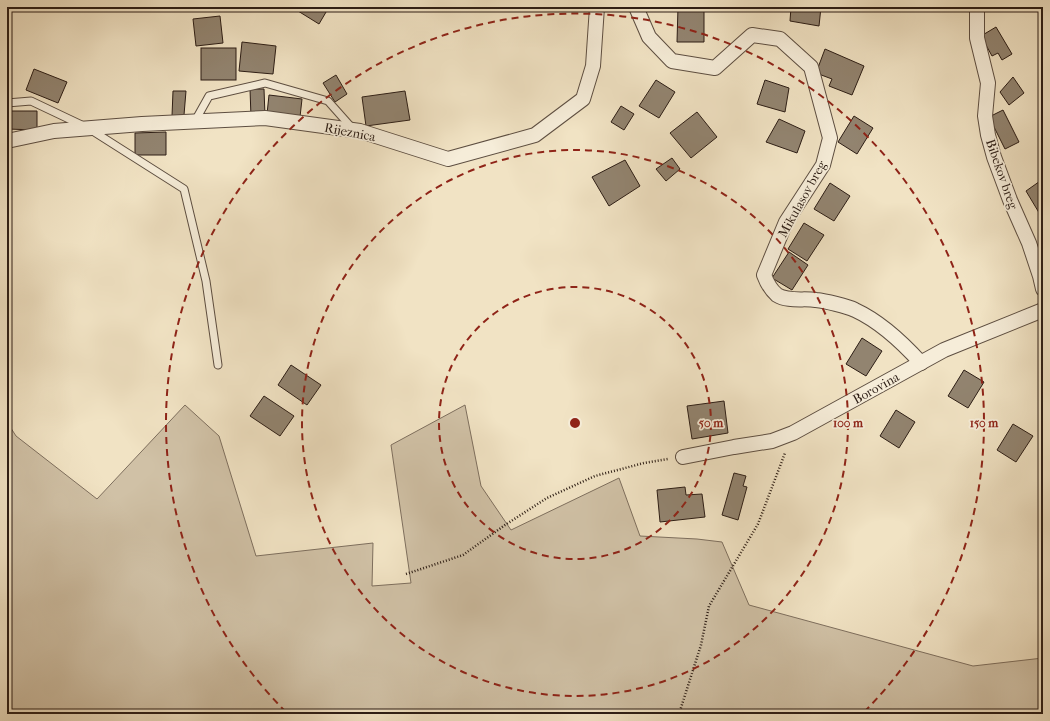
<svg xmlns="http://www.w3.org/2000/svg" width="1050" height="721" viewBox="0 0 1050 721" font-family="'IM FELL French Canon',serif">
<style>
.green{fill:#d0c1a6;stroke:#7e6f5e}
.building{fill:#928470;stroke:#2c1d15}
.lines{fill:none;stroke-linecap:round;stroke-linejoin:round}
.service-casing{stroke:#5d4e41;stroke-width:9}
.minor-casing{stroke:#5d4e41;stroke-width:16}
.path{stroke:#2c1d15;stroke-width:2.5;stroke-dasharray:1 2;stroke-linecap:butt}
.service{stroke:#f6edd9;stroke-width:7}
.minor{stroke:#f6edd9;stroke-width:14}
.ring{fill:none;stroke:#8f2418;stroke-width:2;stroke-dasharray:7 5}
.labels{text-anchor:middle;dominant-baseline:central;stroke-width:3.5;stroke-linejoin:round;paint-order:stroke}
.street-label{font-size:13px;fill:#2c1d15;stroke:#f6edd9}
.centre{fill:#8f2418;stroke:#f6edd9;stroke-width:2}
.ring-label{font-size:12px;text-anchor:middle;font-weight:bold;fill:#8f2418;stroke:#f6edd9;stroke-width:3.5;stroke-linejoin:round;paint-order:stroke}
</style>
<rect width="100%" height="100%" fill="#f1e3c4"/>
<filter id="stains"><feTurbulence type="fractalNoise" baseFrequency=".005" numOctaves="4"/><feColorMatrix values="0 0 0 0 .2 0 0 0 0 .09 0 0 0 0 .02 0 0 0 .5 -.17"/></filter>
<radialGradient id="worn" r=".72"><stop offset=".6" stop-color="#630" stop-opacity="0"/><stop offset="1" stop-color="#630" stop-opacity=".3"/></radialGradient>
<path class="green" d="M185,405L219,436L256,556L373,543L372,586L411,583L391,445L465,405L481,486L511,530L619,478L640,536L697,539L722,542L749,605L973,666L1043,658V714H7V422L16,436L97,499Z"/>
<g class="building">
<path d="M300,7H329L319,24L298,11Z"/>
<path d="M678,7H704V42H677Z"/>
<path d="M791,7H821L819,26L790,21Z"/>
<path d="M220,16L223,43L196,46L193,19Z"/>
<path d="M996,27L1012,54L1002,60L998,53L992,56L981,36Z"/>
<path d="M242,42L276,46L273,74L239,71Z"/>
<rect x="201" y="48" width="35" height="32"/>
<path d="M825,49L864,66L852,95L829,86L832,79L816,73Z"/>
<path d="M34,69L67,82L58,103L26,90Z"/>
<path d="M336,75L347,94L335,102L323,83Z"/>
<path d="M1013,77L1024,93L1009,105L1000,92Z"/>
<path d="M656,80L675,92L659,118L639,106Z"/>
<path d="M765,80L789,88L785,112L757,104Z"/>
<path d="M250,89H264L265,116L251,117Z"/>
<path d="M173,91H186L184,115L172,116Z"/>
<path d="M405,91L410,120L366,126L362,97Z"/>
<path d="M269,95L302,99L300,117L267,114Z"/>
<path d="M621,106L634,114L624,130L611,122Z"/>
<path d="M1003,110L1019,142L1005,149L989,117Z"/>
<path d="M7,111H37V130L7,129Z"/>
<path d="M697,112L717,137L691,158L670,133Z"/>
<path d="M854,116L873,128L857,154L838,142Z"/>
<path d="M779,119L805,131L797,153L766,142Z"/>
<path d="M166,132V155H135V133Z"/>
<path d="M672,158L680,169L666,181L656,169Z"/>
<path d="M625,160L640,186L609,206L592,177Z"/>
<path d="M1043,179V214L1041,216L1026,191Z"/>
<path d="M830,183L850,196L834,221L814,209Z"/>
<path d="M804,223L824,235L807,261L788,249Z"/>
<path d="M789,252L808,265L792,290L772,278Z"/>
<path d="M862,338L882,351L866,376L846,364Z"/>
<path d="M291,365L321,385L307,405L278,385Z"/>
<path d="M964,370L984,382L968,408L948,396Z"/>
<path d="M264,396L294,416L280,436L250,416Z"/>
<path d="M724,401L728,433L692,439L687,406Z"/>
<path d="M896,410L915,422L899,448L880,436Z"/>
<path d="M1013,424L1033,436L1016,462L997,450Z"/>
<path d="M734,473L746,476L743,486L747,487L738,520L722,515Z"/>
<path d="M685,487L686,495L702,494L705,517L660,522L657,490Z"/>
</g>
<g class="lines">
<defs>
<g id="service">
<path d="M7,103L31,101L88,128L184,189L206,281L218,365"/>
<path d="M195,121L209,96L265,83L328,101L352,128"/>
</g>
<g id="minor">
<path d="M636,7L649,37L672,61L715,68L752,35L780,39L811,67L830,138L823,165L786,222L764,275C767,283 771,290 777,295C788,302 804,298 816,300C825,301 847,306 855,310C881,322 902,342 921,363"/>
<path d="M977,7V38L988,83L985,116L988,135L994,157L1010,200L1029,243L1040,276L1043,289"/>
<path d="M7,141L54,131L142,124L265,118L360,131L448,159L535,135L583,99L593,66L597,7"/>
<path d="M683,457L734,447L772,441L793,433L944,350L1043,310"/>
</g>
</defs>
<use href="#service" class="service-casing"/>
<use href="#minor" class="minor-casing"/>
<g class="path">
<path d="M406,574L463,555L505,525L547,498L595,476L644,463L668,459"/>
<path d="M679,714L701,645L709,606L758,524L785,453"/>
</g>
<use href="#service" class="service"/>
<use href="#minor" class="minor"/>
</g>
<g class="ring">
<circle cx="575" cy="423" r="136"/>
<circle cx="575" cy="423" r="273"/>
<path d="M286 712A409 409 0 1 1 864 712"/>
</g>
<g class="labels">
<g class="street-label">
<text transform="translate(350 132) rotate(11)">Rijeznica</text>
<text transform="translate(1002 174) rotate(71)">Bibekov breg</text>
<text transform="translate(802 199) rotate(-61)">Mikulasov breg</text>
<text transform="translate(876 388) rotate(-29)">Borovina</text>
</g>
</g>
<circle cx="575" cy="423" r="6" class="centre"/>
<g class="ring-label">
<text x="711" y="427">50 m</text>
<text x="848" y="427">100 m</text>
<text x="984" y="427">150 m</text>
</g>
<rect width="1050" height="721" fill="none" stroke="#f1e3c4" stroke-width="24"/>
<rect x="8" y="8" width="1034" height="705" fill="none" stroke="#2c1d15" stroke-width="2"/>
<rect x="12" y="12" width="1026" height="697" fill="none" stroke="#2c1d15"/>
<rect width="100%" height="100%" filter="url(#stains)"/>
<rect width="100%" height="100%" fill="url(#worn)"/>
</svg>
